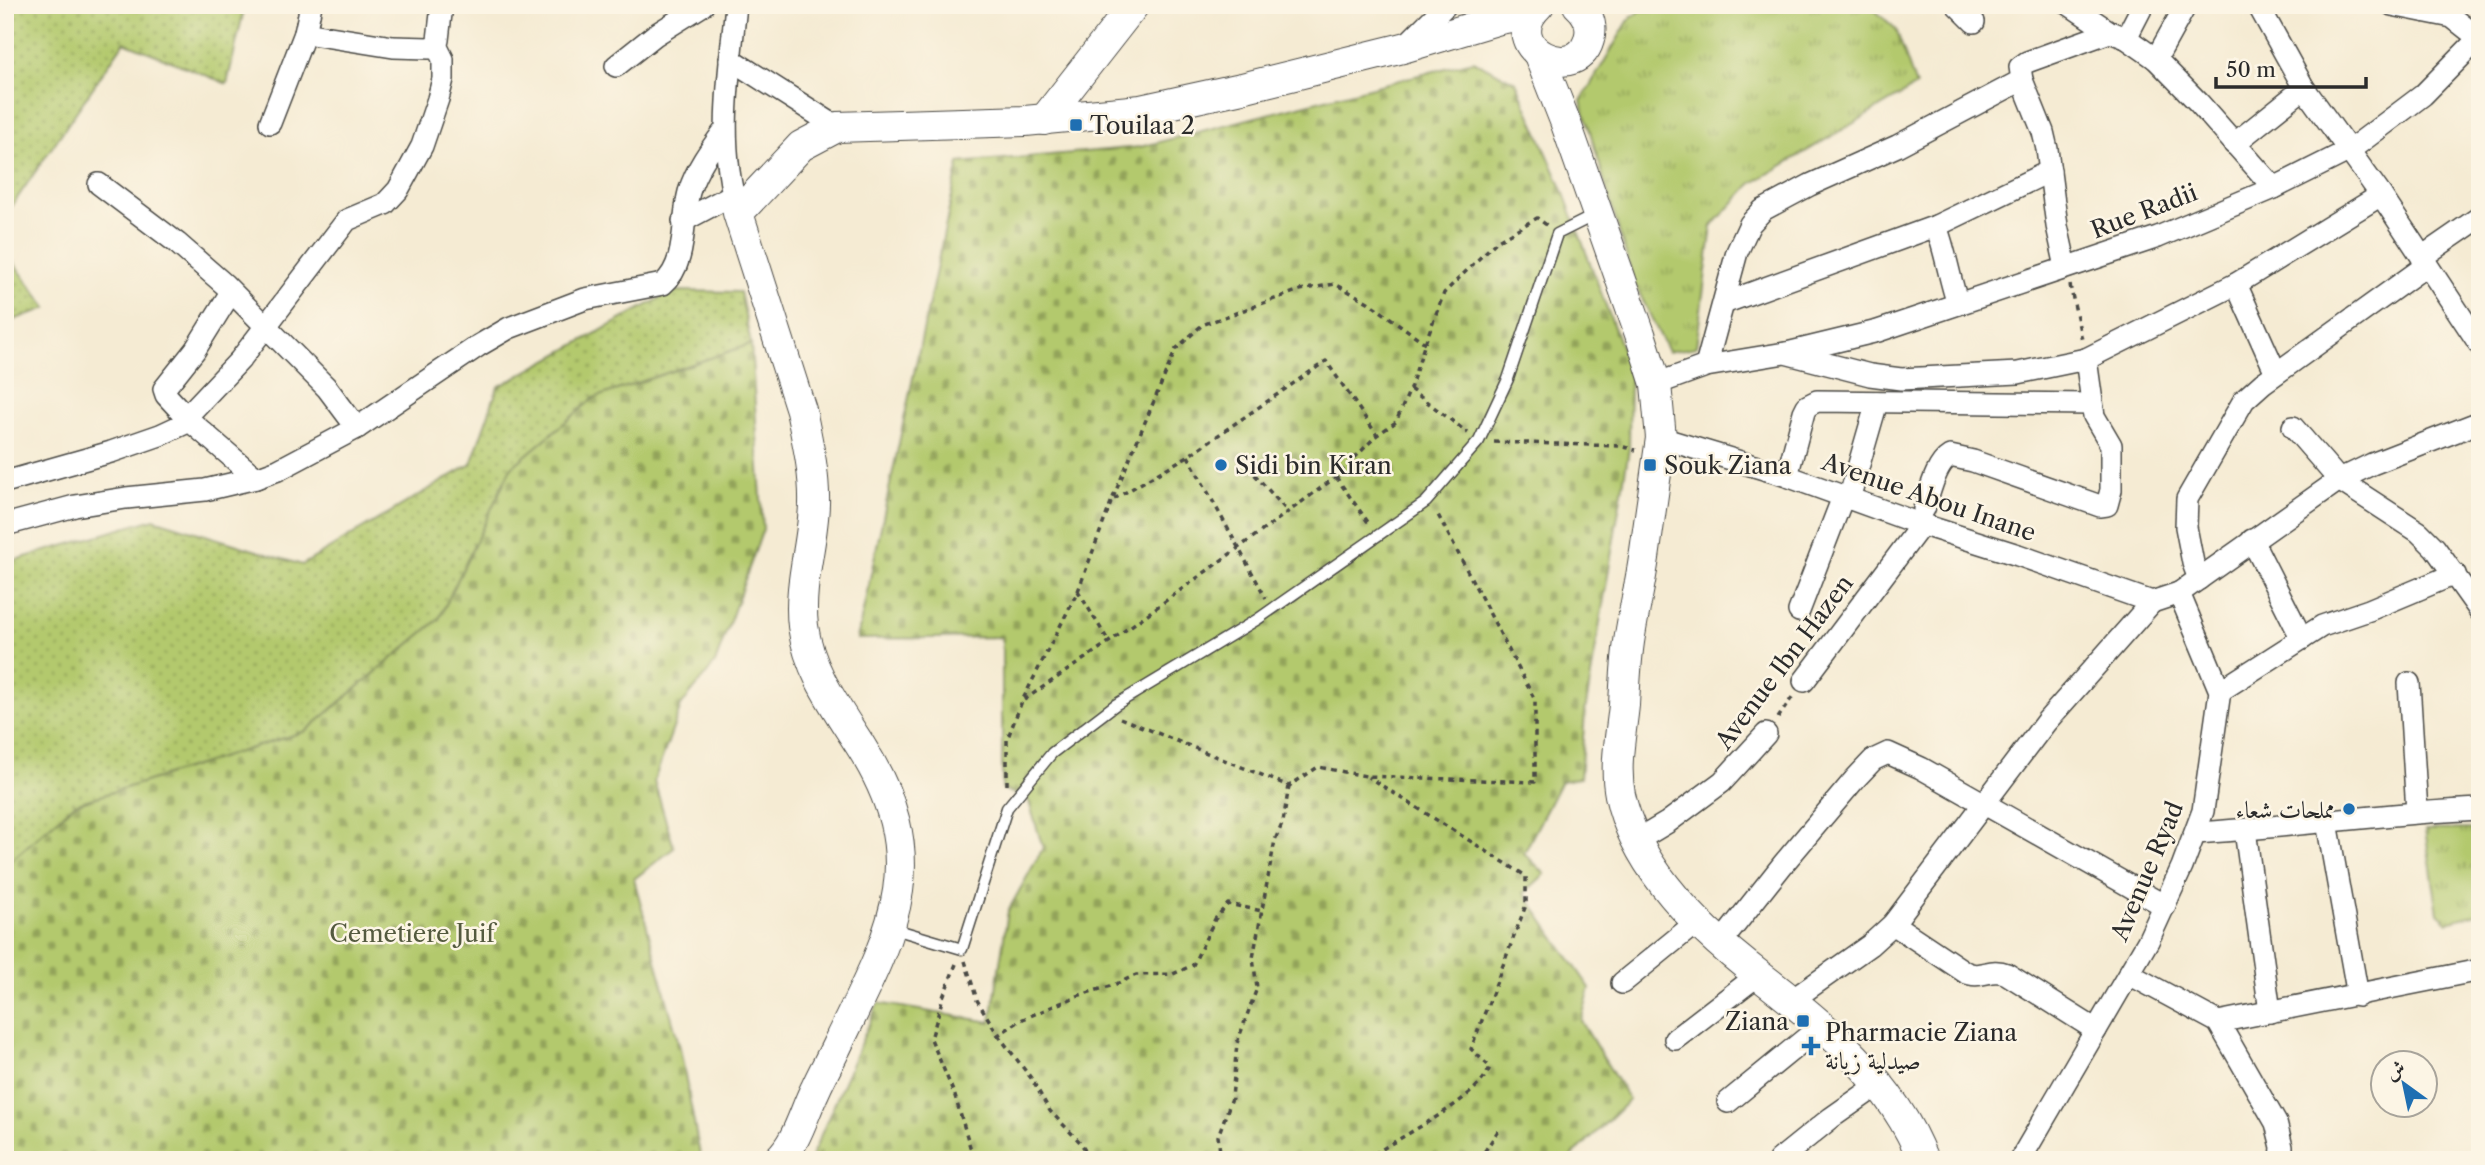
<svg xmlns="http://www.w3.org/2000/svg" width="2485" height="1165" viewBox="0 0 2485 1165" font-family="'Libre Caslon Text',Amiri,serif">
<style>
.grass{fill:url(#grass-dots);stroke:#6f7a4c;stroke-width:2}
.cemetery{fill:url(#cemetery-stones);stroke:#6f7a4c;stroke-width:2}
.park{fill:url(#park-tufts);stroke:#6f7a4c;stroke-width:2}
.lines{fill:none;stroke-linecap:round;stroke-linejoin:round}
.lane-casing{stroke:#494844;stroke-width:13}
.street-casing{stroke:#494844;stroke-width:24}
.secondary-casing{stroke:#494844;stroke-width:32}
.path{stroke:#494844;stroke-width:3.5;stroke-dasharray:5 5;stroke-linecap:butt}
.lane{stroke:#fff;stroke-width:10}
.street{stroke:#fff;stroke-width:21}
.secondary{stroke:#fff;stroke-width:30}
.poi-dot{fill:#1f6fb2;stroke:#fcf5e5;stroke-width:2.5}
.labels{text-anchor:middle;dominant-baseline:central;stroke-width:5;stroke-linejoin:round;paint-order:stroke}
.poi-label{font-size:24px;fill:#2b2b2b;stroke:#fcf5e5;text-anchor:start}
.street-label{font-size:24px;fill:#2b2b2b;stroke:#fcf5e5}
.park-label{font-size:24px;fill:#545a3f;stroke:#fcf5e5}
</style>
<defs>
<pattern id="grass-dots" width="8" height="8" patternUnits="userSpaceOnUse" patternTransform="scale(1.75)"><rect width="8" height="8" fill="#b3c96d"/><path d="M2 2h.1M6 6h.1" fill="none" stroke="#92a35a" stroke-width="1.8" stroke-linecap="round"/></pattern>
<pattern id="cemetery-stones" width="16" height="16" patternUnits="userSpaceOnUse" patternTransform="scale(1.75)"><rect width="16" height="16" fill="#b3c96d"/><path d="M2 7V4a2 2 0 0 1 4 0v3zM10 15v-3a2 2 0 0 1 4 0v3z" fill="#92a35a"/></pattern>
<pattern id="park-tufts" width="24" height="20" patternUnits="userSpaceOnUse" patternTransform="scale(1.75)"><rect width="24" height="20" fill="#b3c96d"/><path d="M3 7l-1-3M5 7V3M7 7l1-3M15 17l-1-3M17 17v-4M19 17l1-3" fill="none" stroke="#92a35a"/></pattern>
</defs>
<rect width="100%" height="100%" fill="#fcf5e5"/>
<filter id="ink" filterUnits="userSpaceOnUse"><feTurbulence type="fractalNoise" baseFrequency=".0143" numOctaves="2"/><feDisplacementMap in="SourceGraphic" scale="14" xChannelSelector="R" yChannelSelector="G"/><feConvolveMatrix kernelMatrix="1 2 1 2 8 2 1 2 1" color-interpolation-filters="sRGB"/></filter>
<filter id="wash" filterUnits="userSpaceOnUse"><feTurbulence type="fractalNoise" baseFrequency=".00686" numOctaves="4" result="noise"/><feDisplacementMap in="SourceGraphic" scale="28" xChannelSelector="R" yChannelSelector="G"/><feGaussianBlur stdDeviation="1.57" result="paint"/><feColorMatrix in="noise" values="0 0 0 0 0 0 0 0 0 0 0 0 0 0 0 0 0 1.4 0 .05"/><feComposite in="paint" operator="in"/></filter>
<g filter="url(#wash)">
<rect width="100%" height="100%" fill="#f5ebd3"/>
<g class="grass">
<path d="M5,5H245L227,84L124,42L5,216Z"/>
<path d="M5,251L47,308L5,323Z"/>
<path d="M673,291L740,292L751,344L594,398L511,468L439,619L306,731L75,804L5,866V563L154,519L302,565L471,464L498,387Z"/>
</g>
<g class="cemetery">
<path d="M1473,61L1516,82L1562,188L1630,370L1629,449L1585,712L1580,778L1561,781L1524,853L1545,874L1524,893L1590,988L1581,1021L1629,1100L1568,1160H810L878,1003L991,1022L1008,911L1043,848L1028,799L1002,789V637L857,639L959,163L1140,147Z"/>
<path d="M751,344L763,529L715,663L681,706L654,781L674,848L634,879L680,1048L701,1160H5V866L75,804L306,731L439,619L511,468L594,398Z"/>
</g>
<g class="park">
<path d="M1649,5H1869L1896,29L1916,86L1751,184L1712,226L1696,347L1668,352L1634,282L1581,101L1630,18Z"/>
<path d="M2480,829V913L2448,922L2438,913L2425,830Z"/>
</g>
</g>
<g filter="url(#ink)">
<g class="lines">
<defs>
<path id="lane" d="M891,928L962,949L1007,808L1052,753L1115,705L1258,619L1426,502L1479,441L1508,379L1557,234L1595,215"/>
<g id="street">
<path d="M736,5C729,75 717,145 738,213"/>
<path d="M1957,5L1974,22"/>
<path d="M2070,5L2110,32L2126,38L2156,59L2199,103L2274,188"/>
<path d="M2258,5L2304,88L2381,195L2480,345"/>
<path d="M2392,5L2452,17L2480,39"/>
<path d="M305,33L393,47L429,48L436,45L438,40L442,5"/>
<path d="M2126,38L2143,5"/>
<path d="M1405,46L1446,5"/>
<path d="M730,59L837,127"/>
<path d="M2156,59L2186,5"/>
<path d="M616,66L655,35L703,5"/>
<path d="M2022,80L2043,132L2047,149L2057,226L2066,267"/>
<path d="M270,123L305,33L311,5"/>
<path d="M2234,144L2304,88"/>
<path d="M99,184L177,243L224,284L327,388L357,428"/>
<path d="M683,221L732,195"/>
<path d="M1936,226C1946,252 1949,278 1958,304"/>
<path d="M2422,257L2480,217"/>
<path d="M2236,284L2276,373"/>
<path d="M1724,303L1936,226L2050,171"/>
<path d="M1787,353L1878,331L2158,237L2274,188L2350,150L2423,95L2479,38"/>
<path d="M1706,366L1737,252L1750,224L1763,210L1810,185L1897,146L2022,80L2020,67L2027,62L2110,32"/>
<path d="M1656,384L1706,366L1785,353L1870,375L1901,379L2018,373L2086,359L2236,284L2381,195"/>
<path d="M186,417L240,360L347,220L385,204L398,190L422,146L438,99L443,79V59L436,45"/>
<path d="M190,421L166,395L164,389L195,350L231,292"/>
<path d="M2293,427L2339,480L2419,532L2435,548L2480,611"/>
<path d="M1661,438L1787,476L1920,524L2018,555L2152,602L2179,593"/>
<path d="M1787,476L1804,412L1807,406L1817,401L2091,404"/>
<path d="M5,482L111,452L160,435L190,421L256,478"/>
<path d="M1849,499L1877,402"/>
<path d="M1924,509C1930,493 1935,465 1950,456L1973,461L2100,506L2107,505L2111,490V445L2094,416L2086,359"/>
<path d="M5,525L75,506L126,498L205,490L256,478L278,470L357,428L478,346L509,328L585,299L663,284C688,263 681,221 689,192C696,169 710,150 724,131"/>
<path d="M2252,540L2302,639"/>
<path d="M2199,579L2193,563L2186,527L2187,499L2244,400L2263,383L2427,265"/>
<path d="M1799,611L1843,497"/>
<path d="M1804,681L1922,524"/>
<path d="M2409,683L2417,812"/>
<path d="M2220,691L2322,626L2369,610L2455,574"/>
<path d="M2327,822L2358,996"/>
<path d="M2245,830L2270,1012"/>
<path d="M2197,833C2291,827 2385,813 2480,809"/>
<path d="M1638,840L1668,822L1722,782L1766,734"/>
<path d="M1893,924L1965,972C1981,980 1989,967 2007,974L2096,1030"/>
<path d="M1719,945L1784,863L1855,779L1873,760L1888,753L1921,768L2165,906"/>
<path d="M2129,974L2218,1022L2276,1123L2282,1147L2281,1160"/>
<path d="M1622,983L1697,922"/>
<path d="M1792,1000L1870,945L1893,924L2046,722L2152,602"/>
<path d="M2218,1022L2480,970"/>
<path d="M1675,1039L1758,975"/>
<path d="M1728,1102L1821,1026"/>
<path d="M1779,1160L1831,1118L1878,1085"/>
<path d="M2020,1160L2148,941L2182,867L2203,811L2220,691L2179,593L2339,480L2372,464L2480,422"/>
</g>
<g id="secondary">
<path d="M1539,5C1494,48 1581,89 1590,35C1592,23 1587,13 1578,5"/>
<path d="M1539,55L1565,121L1640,334L1656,384L1661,438C1655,478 1650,518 1644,558C1640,586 1633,614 1629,642C1626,663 1625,684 1624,705C1621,735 1614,765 1620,795C1636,870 1702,932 1760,976C1825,1026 1893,1081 1923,1160"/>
<path d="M1044,120L1134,5"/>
<path d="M778,1160C797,1143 804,1112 815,1090C823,1072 833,1055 841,1037C895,928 932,858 860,745C836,707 809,671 803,626C798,585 813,544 814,504C815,473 807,440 801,410L738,213L801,146L837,127L1025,121L1141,110L1242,88L1403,48L1500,19L1531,13"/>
</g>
</defs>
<use href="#lane" class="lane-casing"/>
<use href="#street" class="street-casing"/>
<use href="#secondary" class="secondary-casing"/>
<g class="path">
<path d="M2070,285L2082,340"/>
<path d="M1410,389L1468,433"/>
<path d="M1494,442L1620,446L1636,450"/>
<path d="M1188,456L1266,598"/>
<path d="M1248,467L1288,512"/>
<path d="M1336,477L1370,525"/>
<path d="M1114,499L1188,456L1326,361L1377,435"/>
<path d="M1078,591L1109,642"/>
<path d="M1024,700L1109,642L1336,477L1377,435L1396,422L1410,389L1425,343L1444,293L1498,240L1537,218L1548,226"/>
<path d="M1120,718L1289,786L1318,767L1366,776L1535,782V700L1437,513"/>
<path d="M1778,718L1793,696"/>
<path d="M1007,785V740L1022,701L1078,591L1112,500L1176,349L1202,325L1300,290L1335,284L1368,302L1425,343"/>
<path d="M965,961L977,1000L998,1035L1023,1019L1080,995L1114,985L1136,975L1173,974L1193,965L1215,919L1228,904L1262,911"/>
<path d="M956,964L943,997L931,1039L955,1096L974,1160"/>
<path d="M998,1035L1031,1078L1050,1111L1080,1142L1092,1160"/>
<path d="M1221,1160L1218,1136L1232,1098L1237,1043L1257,988L1253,958L1275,840L1283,822L1289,786"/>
<path d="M1366,1160C1398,1136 1477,1102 1490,1067L1471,1049L1526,905V876L1368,777"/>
<path d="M1479,1160L1498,1131"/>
</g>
<use href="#lane" class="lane"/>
<use href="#street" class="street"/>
<use href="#secondary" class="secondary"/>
</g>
</g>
<g class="poi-dot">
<rect x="1069" y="118" width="14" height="14" rx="3.5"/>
<circle cx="1221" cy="465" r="7"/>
<rect x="1643" y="458" width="14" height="14" rx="3.5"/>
<circle cx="2349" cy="809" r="7"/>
<rect x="1796" y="1014" width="14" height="14" rx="3.5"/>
<path d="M1807.5 1035.5h7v7h7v7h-7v7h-7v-7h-7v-7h7z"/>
</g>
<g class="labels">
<g class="poi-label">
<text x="1090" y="125">Touilaa 2</text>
<text x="1235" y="465">Sidi bin Kiran</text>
<text x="1664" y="465">Souk Ziana</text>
<text x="2335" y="809" text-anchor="end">مملحات شعاء</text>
<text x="1789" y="1021" text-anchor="end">Ziana</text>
<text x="1825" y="1032">Pharmacie Ziana<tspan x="1825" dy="28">صيدلية زيانة</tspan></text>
</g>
<g class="street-label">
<text transform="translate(2144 211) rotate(-21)">Rue Radii</text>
<text transform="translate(1929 497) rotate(19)">Avenue Abou Inane</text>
<text transform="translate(1784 662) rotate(-53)">Avenue Ibn Hazen</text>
<text transform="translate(2147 871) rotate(-67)">Avenue Ryad</text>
</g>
<g class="park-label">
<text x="412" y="933">Cemetiere Juif</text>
</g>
</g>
<rect width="2485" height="1165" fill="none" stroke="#fcf5e5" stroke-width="28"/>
<g transform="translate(2404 1084) rotate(327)"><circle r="33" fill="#fcf5e5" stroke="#a8a49b" stroke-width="2"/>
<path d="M0-5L12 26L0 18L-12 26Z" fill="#1f6fb2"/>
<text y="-10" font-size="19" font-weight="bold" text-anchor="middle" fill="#2b2b2b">ش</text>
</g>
<path d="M2216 77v10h150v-10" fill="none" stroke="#2b2b2b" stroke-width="3.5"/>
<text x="2226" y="77" font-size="21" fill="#2b2b2b" stroke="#fcf5e5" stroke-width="5" paint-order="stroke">50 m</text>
</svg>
